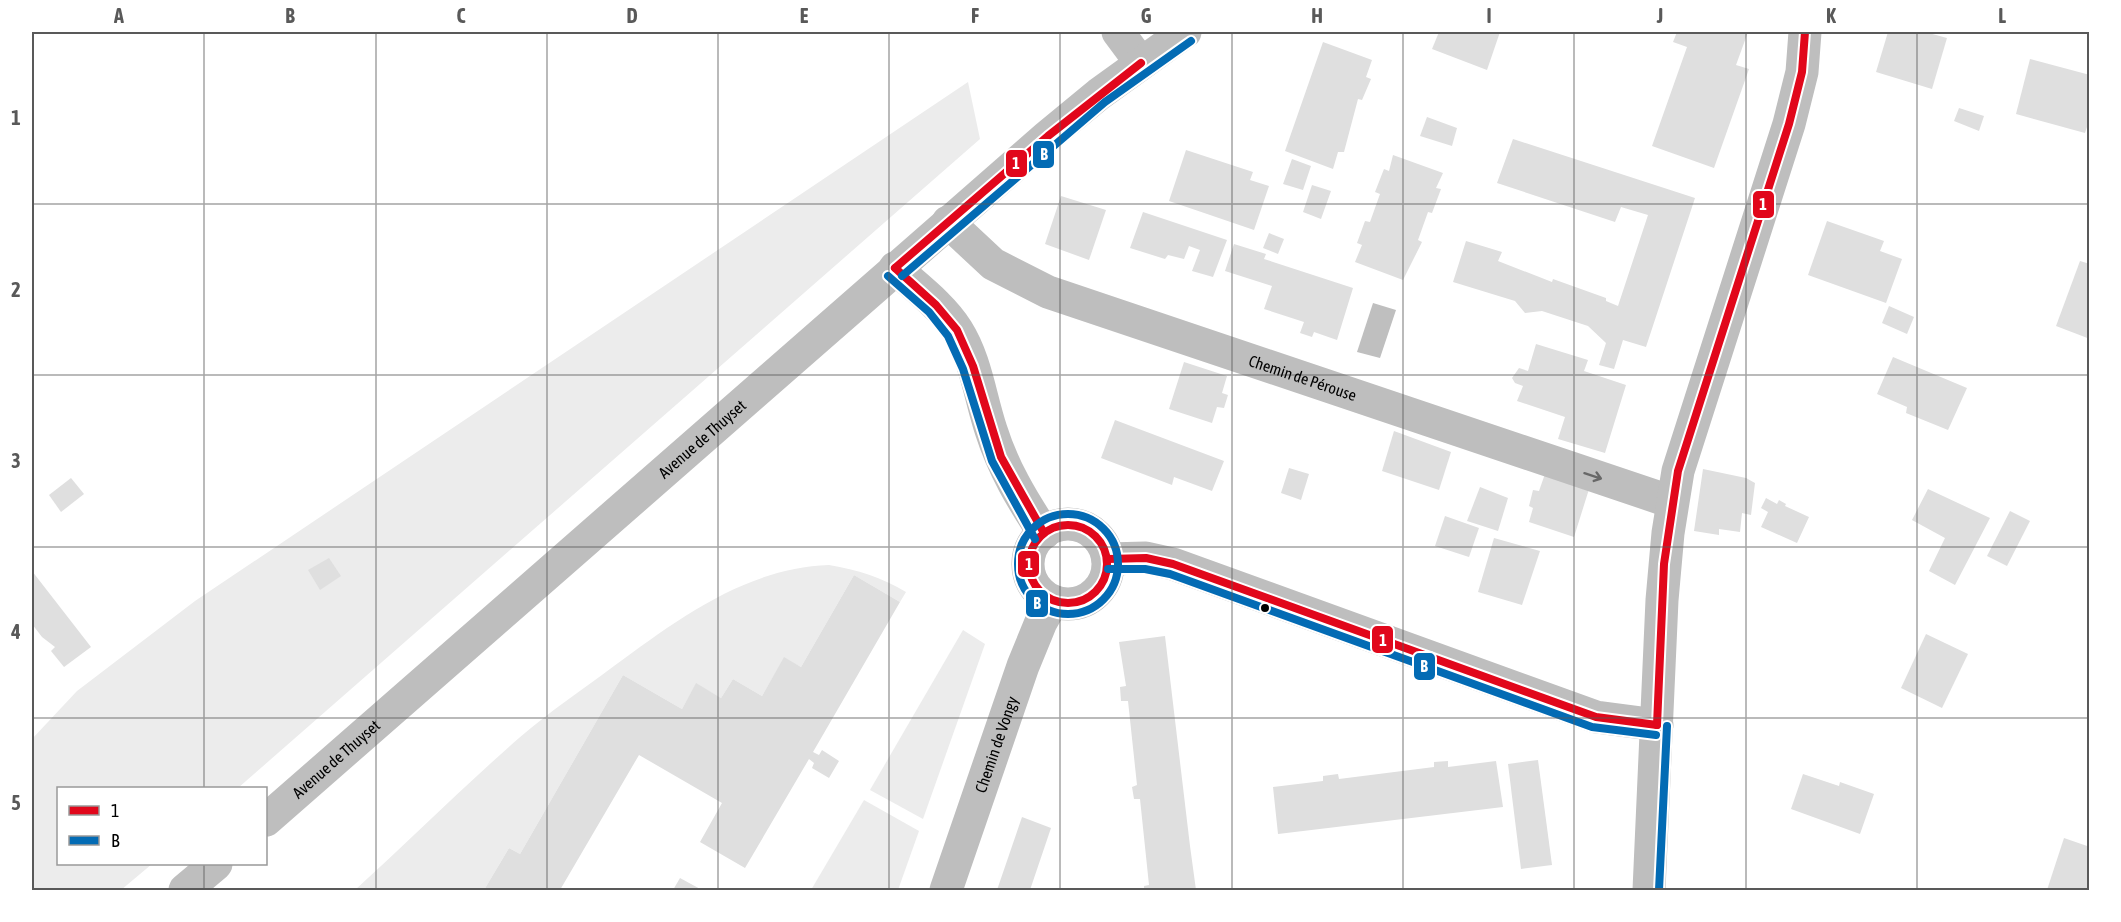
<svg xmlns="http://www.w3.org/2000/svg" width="2121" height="922" viewBox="0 0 2121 922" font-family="'Asap Condensed',sans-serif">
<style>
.green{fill:#ececec}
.water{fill:#bfbfbf}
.building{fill:#dfdfdf}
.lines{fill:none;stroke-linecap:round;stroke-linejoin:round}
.minor{stroke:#bebebe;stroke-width:33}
.bus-1-casing{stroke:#fff;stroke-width:12}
.bus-2-casing{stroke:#fff;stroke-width:12}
.bus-1{stroke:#e1071b;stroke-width:8}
.bus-2{stroke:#036bb4;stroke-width:8}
.oneway{stroke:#686868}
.grid{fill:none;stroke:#595959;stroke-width:1.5;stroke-opacity:0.55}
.bus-dot{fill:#000;stroke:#fff;stroke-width:2}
.labels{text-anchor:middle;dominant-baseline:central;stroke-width:4.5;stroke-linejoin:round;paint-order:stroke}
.street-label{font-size:16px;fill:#000;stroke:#fff}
.line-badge{stroke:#fff;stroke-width:2}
.badge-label{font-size:16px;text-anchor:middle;font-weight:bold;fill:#fff}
.neatline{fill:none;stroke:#595959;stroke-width:2}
.grid-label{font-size:20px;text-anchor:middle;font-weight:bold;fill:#595959}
</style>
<rect width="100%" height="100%" fill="#fff"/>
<g class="green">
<path d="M968,82L980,139L238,788H58V864H152L121,890H32V739L77,691L195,601Z"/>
<path d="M829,565C858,570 881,577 906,592L900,602L854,575L801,667L784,658L762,696L733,679L721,698L696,684L682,709L623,675L520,854L509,848L484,890H355C410,840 463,787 519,738C549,712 582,690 614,666C678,619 746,568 829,565Z"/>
<path d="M963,630L985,644L923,819L870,790Z"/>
<path d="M864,800L919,831L898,890H811Z"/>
</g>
<path class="water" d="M1373,303L1396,310L1380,358L1357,352Z"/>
<g class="building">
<path d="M1439,32H1500L1487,70L1432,49Z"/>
<path d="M1677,32H1748L1736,65L1749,69L1714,168L1652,146L1687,47L1673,42Z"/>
<path d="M1888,32H1925L1947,38L1932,89L1876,72Z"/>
<path d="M1323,42L1372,60L1366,77L1371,79L1362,100L1358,99L1344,152H1338L1333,169L1285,151Z"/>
<path d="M2030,59L2090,75V118L2085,133L2016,114Z"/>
<path d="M1959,108L1984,116L1979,131L1954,121Z"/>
<path d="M1427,117L1457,128L1452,146L1420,136Z"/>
<path d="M1513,139L1695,198L1646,347L1623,340L1614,369L1599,365L1606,343L1588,326L1542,311L1525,313L1515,301L1453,282L1466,241L1502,252L1498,261L1552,282L1553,279L1606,298V301L1618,306L1648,215L1621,207L1615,222L1497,183Z"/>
<path d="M1186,150L1253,172L1250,180L1269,186L1254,230L1169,201Z"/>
<path d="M1393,155L1443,173L1436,188L1441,189L1432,213L1428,212L1418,240L1422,242L1403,280L1355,262L1362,245L1357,243L1365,221L1370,222L1380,194L1375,192L1384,169L1389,171Z"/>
<path d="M1292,159L1311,166L1303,190L1283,184Z"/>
<path d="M1312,185L1331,191L1321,219L1303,212Z"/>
<path d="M1061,196L1106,210L1089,260L1045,244Z"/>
<path d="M1143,212L1227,240L1213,277L1192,271L1200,250L1189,246L1184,259L1168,255L1165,259L1130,248Z"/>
<path d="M1827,221L1884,241L1880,251L1902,259L1886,303L1808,275Z"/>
<path d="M1269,233L1284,239L1278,254L1263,248Z"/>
<path d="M1234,244L1266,254L1264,259L1353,288L1337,340L1314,332L1312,337L1300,333L1304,322L1264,309L1272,286L1225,271Z"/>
<path d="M2080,261L2090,264V339L2056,326Z"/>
<path d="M1889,306L1914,317L1907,334L1882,323Z"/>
<path d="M1536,344L1588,360L1584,371L1626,385L1605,453L1558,439L1565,417L1517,401L1523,386L1515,383L1512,378L1519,368L1528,371Z"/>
<path d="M1893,357L1967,388L1948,430L1906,413L1907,407L1877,394Z"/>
<path d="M1184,362L1227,376L1222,393L1228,395L1224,408L1217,407L1212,423L1169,409Z"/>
<path d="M1115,420L1224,461L1212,491L1174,477L1172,485L1101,458Z"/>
<path d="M1394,431L1451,452L1439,490L1382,471Z"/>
<path d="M1289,468L1309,474L1301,500L1281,493Z"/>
<path d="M1703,469L1746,478L1755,483L1751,515L1742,513L1740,532L1719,529V535L1694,531Z"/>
<path d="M1546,471L1590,486L1574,537L1529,522L1533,508L1529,506L1533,490L1539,491Z"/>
<path d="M71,478L84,494L61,512L49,495Z"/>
<path d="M1480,487L1508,498L1498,531L1467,521Z"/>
<path d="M1928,489L1990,518L1955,585L1929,571L1945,538L1912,520Z"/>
<path d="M1766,498L1777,504L1779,500L1786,504L1785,506L1809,517L1797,543L1761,527L1768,512L1761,508Z"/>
<path d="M2010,511L2030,521L2007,566L1987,556Z"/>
<path d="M1445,516L1479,528L1469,557L1435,546Z"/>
<path d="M1494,538L1540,551L1522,605L1478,592Z"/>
<path d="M329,558L341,576L320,590L308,570Z"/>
<path d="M32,571L91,647L64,667L51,651L55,647L42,637L32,624Z"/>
<path d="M854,575L900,602L813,752L819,755L822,750L839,761L829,778L812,768L814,763L809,759L745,868L700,842L722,803L639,755L560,890H484L509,848L520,854L623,675L682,709L696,683L721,698L733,679L762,696L784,657L801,667Z"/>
<path d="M1926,634L1968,654L1942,708L1901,688Z"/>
<path d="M1165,636L1190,846L1196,890H1144V886L1149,885L1140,799H1134L1132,787L1137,785L1128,701H1121L1120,687L1126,686L1119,642Z"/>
<path d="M1538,760L1552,865L1521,869L1508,764Z"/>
<path d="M1448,761V767L1496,761L1503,807L1278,834L1273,787L1323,781V776L1338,774L1339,779L1434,767V762Z"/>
<path d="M1803,774L1839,786L1840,782L1874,794L1860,834L1791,809Z"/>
<path d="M1022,817L1051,828L1030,890H997Z"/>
<path d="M2064,838L2090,847V890H2047Z"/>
<path d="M680,878L702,890H673Z"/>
</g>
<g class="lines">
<g class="minor">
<path d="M1118,32L1141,63"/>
<path id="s1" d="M948,222L993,264L1048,292L1672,502"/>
<path d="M895,268C916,287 942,306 957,330C976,360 980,397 991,430C1003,468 1022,500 1044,533"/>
<circle cx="1068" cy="564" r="40"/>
<path d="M1108,559L1146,558L1173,564L1596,717L1657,725"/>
<path id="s2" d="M266,820L1048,136L1099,94L1185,32"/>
<path d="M185,890L216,864"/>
<path id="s3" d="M946,890L1023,666L1041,622L1053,601"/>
<path d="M1649,890L1662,600L1668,533L1678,471L1789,124L1802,72L1805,32"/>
</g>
<defs>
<g id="bus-1">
<path d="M895,268L1048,136L1141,63"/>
<path d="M895,268L936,305L957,330L973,366L1001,457L1044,533"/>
<circle cx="1068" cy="564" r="39"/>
<path d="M1108,559L1146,558L1173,564L1596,717L1657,725"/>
<path d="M1657,725L1664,564L1678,471L1789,124L1802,72L1805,32"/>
</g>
<g id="bus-2">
<path d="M888,276L929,312L948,336L963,369L992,461L1035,539"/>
<path d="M902,276L1105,102L1191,41"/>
<circle cx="1068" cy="564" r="50"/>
<path d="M1108,569H1145L1170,574L1592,727L1656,735"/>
<path d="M1659,890L1667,726"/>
</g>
</defs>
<use href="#bus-1" class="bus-1-casing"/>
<use href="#bus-2" class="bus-2-casing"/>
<use href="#bus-1" class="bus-1"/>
<use href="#bus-2" class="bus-2"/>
</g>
<defs><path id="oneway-shaft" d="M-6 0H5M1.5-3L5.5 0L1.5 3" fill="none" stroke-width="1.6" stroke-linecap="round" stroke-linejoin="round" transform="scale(1.5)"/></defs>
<use class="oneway" href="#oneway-shaft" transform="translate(1593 476) rotate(18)"/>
<path class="grid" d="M204,32V788M376,32V890M547,32V890M718,32V890M889,32V890M1060,32V890M1232,32V890M1403,32V890M1574,32V890M1746,32V890M1917,32V890M32,204H2090M32,375H2090M32,547H2090M32,718H2090M204,864V890"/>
<circle class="bus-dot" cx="1265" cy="608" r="5"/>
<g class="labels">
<g class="street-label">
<text stroke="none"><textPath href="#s1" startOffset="392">Chemin de Pérouse</textPath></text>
<text stroke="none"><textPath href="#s2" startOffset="579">Avenue de Thuyset</textPath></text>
<text stroke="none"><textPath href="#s3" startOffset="154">Chemin de Vongy</textPath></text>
<text stroke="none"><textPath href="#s2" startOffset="93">Avenue de Thuyset</textPath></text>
</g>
</g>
<g class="line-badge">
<rect x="1032" y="140" width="23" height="29" rx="6" fill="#036bb4"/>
<rect x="1005" y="149" width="23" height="29" rx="6" fill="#e1071b"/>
<rect x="1752" y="190" width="23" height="29" rx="6" fill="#e1071b"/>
<rect x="1017" y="550" width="23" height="28" rx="6" fill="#e1071b"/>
<rect x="1025" y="589" width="24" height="29" rx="6" fill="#036bb4"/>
<rect x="1371" y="625" width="23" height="29" rx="6" fill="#e1071b"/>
<rect x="1413" y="652" width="23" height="29" rx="6" fill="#036bb4"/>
</g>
<g class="badge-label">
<text x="1044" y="160">B</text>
<text x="1016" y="169">1</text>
<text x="1763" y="210">1</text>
<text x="1029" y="570">1</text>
<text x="1037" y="609">B</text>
<text x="1383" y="646">1</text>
<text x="1424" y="672">B</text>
</g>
<rect width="2121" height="922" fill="none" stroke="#ffffff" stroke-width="66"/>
<rect x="57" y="787" width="210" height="78" fill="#ffffff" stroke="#999999" stroke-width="1.5"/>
<rect x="69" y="806" width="30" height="9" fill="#e1071b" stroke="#999999" stroke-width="1.5"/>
<text x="111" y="817" font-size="18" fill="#000000">1</text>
<rect x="69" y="836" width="30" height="9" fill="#036bb4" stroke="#999999" stroke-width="1.5"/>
<text x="111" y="847" font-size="18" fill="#000000">B</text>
<rect x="33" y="33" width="2055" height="856" class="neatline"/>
<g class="grid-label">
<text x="119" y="23">A</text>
<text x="290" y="23">B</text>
<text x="461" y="23">C</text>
<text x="632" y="23">D</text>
<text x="804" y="23">E</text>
<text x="975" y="23">F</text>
<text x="1146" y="23">G</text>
<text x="1317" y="23">H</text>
<text x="1489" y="23">I</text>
<text x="1660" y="23">J</text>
<text x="1831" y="23">K</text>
<text x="2002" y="23">L</text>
<text x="16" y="125">1</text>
<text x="16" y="297">2</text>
<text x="16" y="468">3</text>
<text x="16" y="639">4</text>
<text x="16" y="810">5</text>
</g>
</svg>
